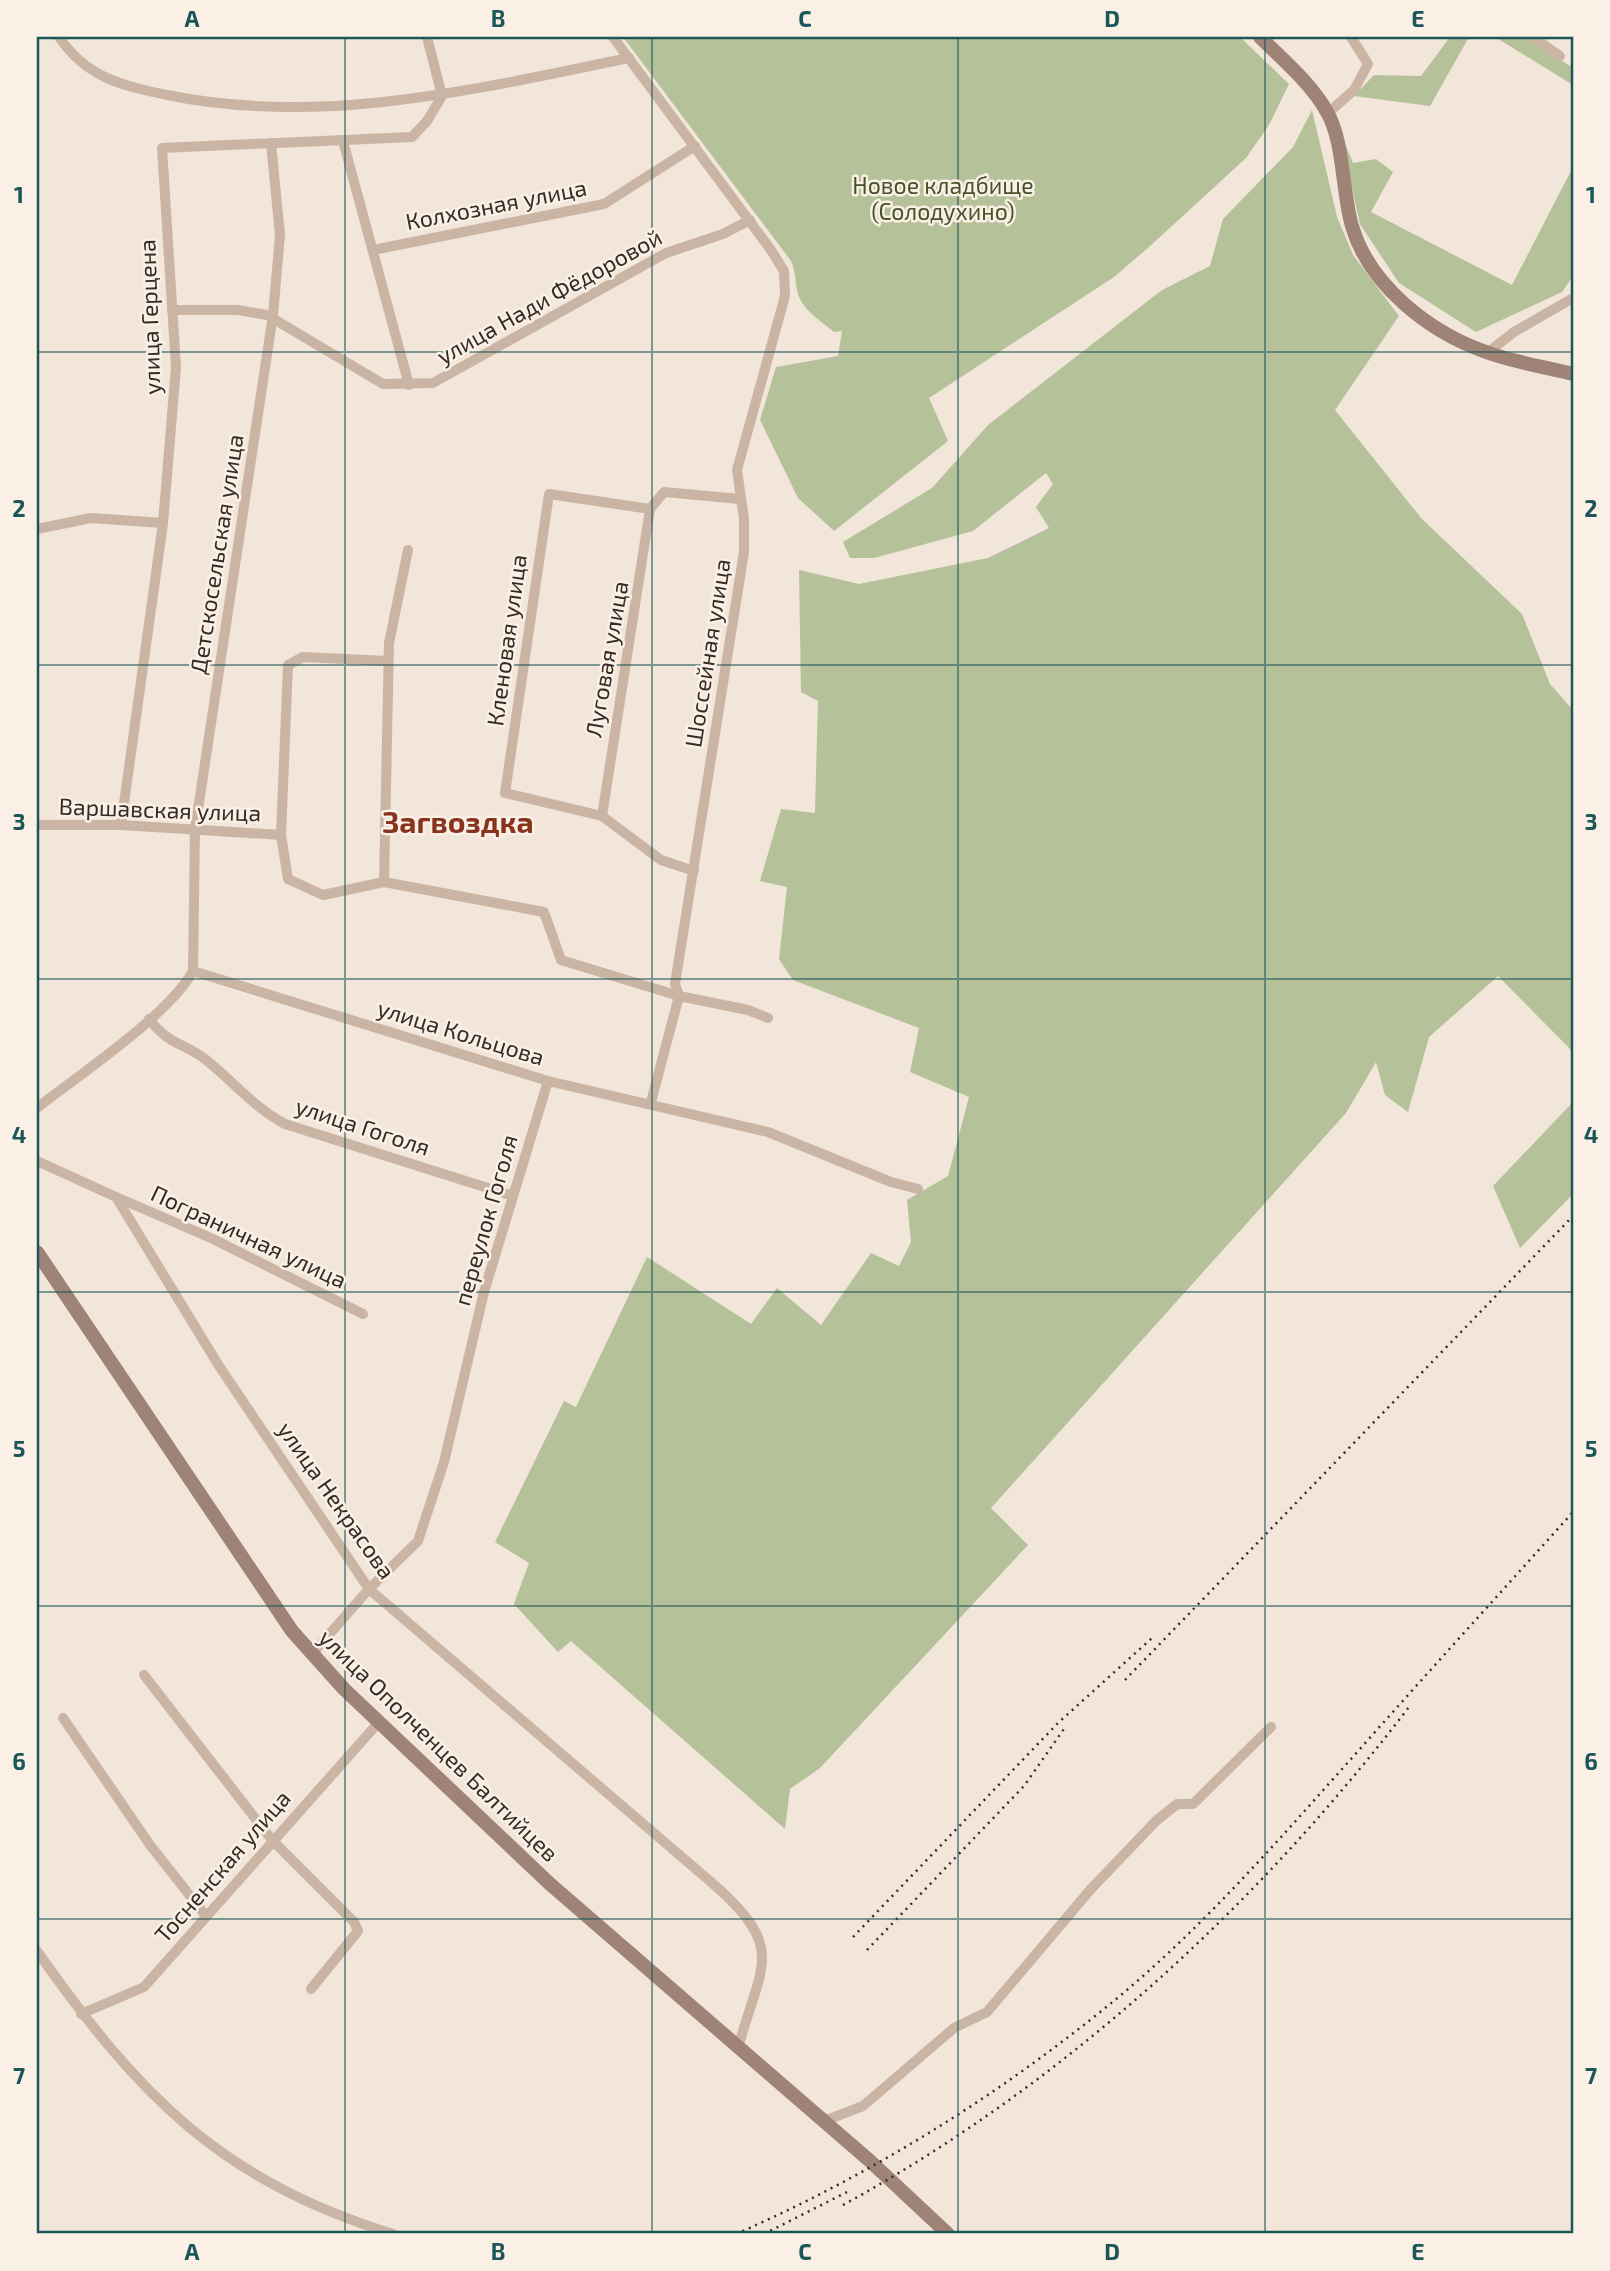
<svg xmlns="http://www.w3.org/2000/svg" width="1610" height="2271" viewBox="0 0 1610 2271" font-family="'Exo 2',sans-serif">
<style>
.green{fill:#b5c199}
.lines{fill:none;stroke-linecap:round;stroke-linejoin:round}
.street{stroke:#cab5a5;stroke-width:10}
.secondary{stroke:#9e8376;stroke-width:14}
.rail{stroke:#362b26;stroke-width:2.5;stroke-dasharray:2 5;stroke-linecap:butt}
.grid{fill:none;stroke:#1b5658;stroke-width:2;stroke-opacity:0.55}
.labels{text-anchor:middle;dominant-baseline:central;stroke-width:5;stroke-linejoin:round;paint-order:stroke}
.park-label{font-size:23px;fill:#465429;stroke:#faf0e5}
.street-label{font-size:23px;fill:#362b26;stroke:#faf0e5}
.district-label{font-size:30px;font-weight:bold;fill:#87331d;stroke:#faf0e5}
.neatline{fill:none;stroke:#1b5658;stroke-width:2.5}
.grid-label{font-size:23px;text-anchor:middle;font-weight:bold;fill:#1b5658}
</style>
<rect width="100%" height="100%" fill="#f2e5d9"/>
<g class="green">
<path d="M623,37H1240L1289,84L1269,125L1246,158L1149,247L1114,277L929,398L948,441L834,531L798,498L760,420L776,367L838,356L842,331L834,332C822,322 802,309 798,294C795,282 796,273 791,261Z"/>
<path d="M1450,37H1469L1430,106L1354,96L1374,75L1421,76Z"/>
<path d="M1495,37H1527L1573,68V85Z"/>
<path d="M1312,110L1337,217L1353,255L1399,316L1335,410L1421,518L1522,614L1550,684L1573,710V1052L1498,976L1429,1037L1408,1112L1385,1095L1376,1062L1346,1113L991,1508L1028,1545L820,1768L790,1789L785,1829L571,1641L558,1652L514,1604L529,1563L495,1542L564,1401L576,1407L647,1257L751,1324L777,1288L821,1325L871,1253L899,1266L911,1242L907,1200L948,1176L969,1097L910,1072L919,1028L793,980L779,959L787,887L760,881L781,809L815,813L818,701L801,692L799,570L859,584L988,558L1049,528L1036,507L1053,484L1046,473L973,531L874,558H850L843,542L932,488L988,425L1162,290L1210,266L1223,219L1293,147Z"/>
<path d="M1344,141L1353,163L1376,159L1393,172L1371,212L1512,285L1573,167V276L1562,292L1476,332L1399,283L1360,224L1341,142Z"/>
<path d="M1573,1102V1194L1520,1248L1493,1186Z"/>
</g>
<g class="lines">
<g class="street">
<path d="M59,37C87,78 121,85 167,95C323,127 476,89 629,58"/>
<path d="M613,37L771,250L784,271L785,296L737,470L744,519V552L675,984L679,996L651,1102"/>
<path d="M1533,37L1560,56"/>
<path d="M1328,113L1354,90L1368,64L1351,37"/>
<path d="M343,141L409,385"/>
<path d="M373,250L604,204L695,146"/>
<path d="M172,310H238L267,315L383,384L433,383L666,253L723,234L750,220"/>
<path d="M1487,353L1514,332L1573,298"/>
<path d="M650,509L549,494L505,793L602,816L661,860L694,871"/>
<path d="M37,529L91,518L163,523"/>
<path d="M388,661L303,657L288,665L281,835L288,879L323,895L384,882L544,912L561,960L679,996L748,1010L768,1018"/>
<path d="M602,816L650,509L664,492L740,499"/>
<path d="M37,825H121L281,835"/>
<path d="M121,825L163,523L176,367L162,148L412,137L427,121L442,96L427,37"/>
<path d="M384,882L389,643L408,550"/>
<path d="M193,971L195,829L273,315L280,235L271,143"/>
<path d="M149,1019C170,1046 182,1042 205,1059C233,1081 253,1107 285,1124L513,1196"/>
<path d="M37,1108C79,1075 169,1015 193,971L548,1081L768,1132L891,1182L918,1189"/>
<path d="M37,1161L116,1197L219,1366L369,1589L711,1882C788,1949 761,1963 738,2048"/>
<path d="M116,1197L211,1238L363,1314"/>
<path d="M312,1654L369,1589L418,1541L444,1462L484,1292L548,1081"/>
<path d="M144,1675L272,1840L354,1922L358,1931L311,1989"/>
<path d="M63,1718L150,1845L206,1916"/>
<path d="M37,1951C139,2096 220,2180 393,2234"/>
<path d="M81,2014L144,1987L378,1723"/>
<path d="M824,2121L863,2106L954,2028L987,2012L1090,1890L1156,1821L1177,1804H1193L1271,1727"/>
</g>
<g class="secondary">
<path d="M1260,37C1283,60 1311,83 1327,112C1344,141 1342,192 1352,226C1369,285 1429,332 1486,352C1513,362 1545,367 1573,374"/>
<path d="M37,1252L292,1631L344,1689L550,1884L870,2161L948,2234"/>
</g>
<g class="rail">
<path d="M1125,1680L1573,1216"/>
<path d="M853,1937L1058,1723L1152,1638"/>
<path d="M867,1950L1024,1786L1066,1726"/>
<path d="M843,2205C1064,2084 1256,1907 1409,1707"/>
<path d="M736,2234C875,2173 1004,2092 1121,1995C1208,1922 1283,1835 1359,1750C1430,1670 1502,1591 1573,1512"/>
<path d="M764,2234L851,2190"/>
</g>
</g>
<path class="grid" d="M345,37V2234M652,37V2234M958,37V2234M1265,37V2234M37,352H1573M37,665H1573M37,979H1573M37,1292H1573M37,1606H1573M37,1919H1573"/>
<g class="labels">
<g class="park-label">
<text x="943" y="185">Новое кладбище<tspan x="943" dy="26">(Солодухино)</tspan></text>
</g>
<g class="street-label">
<text transform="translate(496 204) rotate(-11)">Колхозная улица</text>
<text transform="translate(549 296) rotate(-29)">улица Нади Фёдоровой</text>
<text transform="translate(149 317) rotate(-92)">улица Герцена</text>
<text transform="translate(216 554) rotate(-81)">Детскосельская улица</text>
<text transform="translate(506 640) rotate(-82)">Кленовая улица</text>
<text transform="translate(707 653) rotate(-81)">Шоссейная улица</text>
<text transform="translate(606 659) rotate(-80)">Луговая улица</text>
<text transform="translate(160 809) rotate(2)">Варшавская улица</text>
<text transform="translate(461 1032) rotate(17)">улица Кольцова</text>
<text transform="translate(363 1126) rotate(18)">улица Гоголя</text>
<text transform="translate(485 1220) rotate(-74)">переулок Гоголя</text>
<text transform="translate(249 1236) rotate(25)">Пограничная улица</text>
<text transform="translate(337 1500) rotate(55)">улица Некрасова</text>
<text transform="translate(439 1745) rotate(44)">улица Ополченцев Балтийцев</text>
<text transform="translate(222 1866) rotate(-49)">Тосненская улица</text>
</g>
<g class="district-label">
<text x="458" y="821">Загвоздка</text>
</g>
</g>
<rect width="1610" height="2271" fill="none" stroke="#faf0e5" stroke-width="77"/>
<rect x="38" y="38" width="1534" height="2194" class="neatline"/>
<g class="grid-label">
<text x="192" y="27">A</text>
<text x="498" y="27">B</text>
<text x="805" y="27">C</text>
<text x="1112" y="27">D</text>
<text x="1418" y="27">E</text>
<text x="19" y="203">1</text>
<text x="1591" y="203">1</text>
<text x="19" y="517">2</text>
<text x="1591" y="517">2</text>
<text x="19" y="830">3</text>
<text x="1591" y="830">3</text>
<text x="19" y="1143">4</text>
<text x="1591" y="1143">4</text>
<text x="19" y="1457">5</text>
<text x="1591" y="1457">5</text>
<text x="19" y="1770">6</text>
<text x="1591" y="1770">6</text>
<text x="19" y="2084">7</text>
<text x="1591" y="2084">7</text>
<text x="192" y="2260">A</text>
<text x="498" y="2260">B</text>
<text x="805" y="2260">C</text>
<text x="1112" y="2260">D</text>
<text x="1418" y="2260">E</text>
</g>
</svg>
